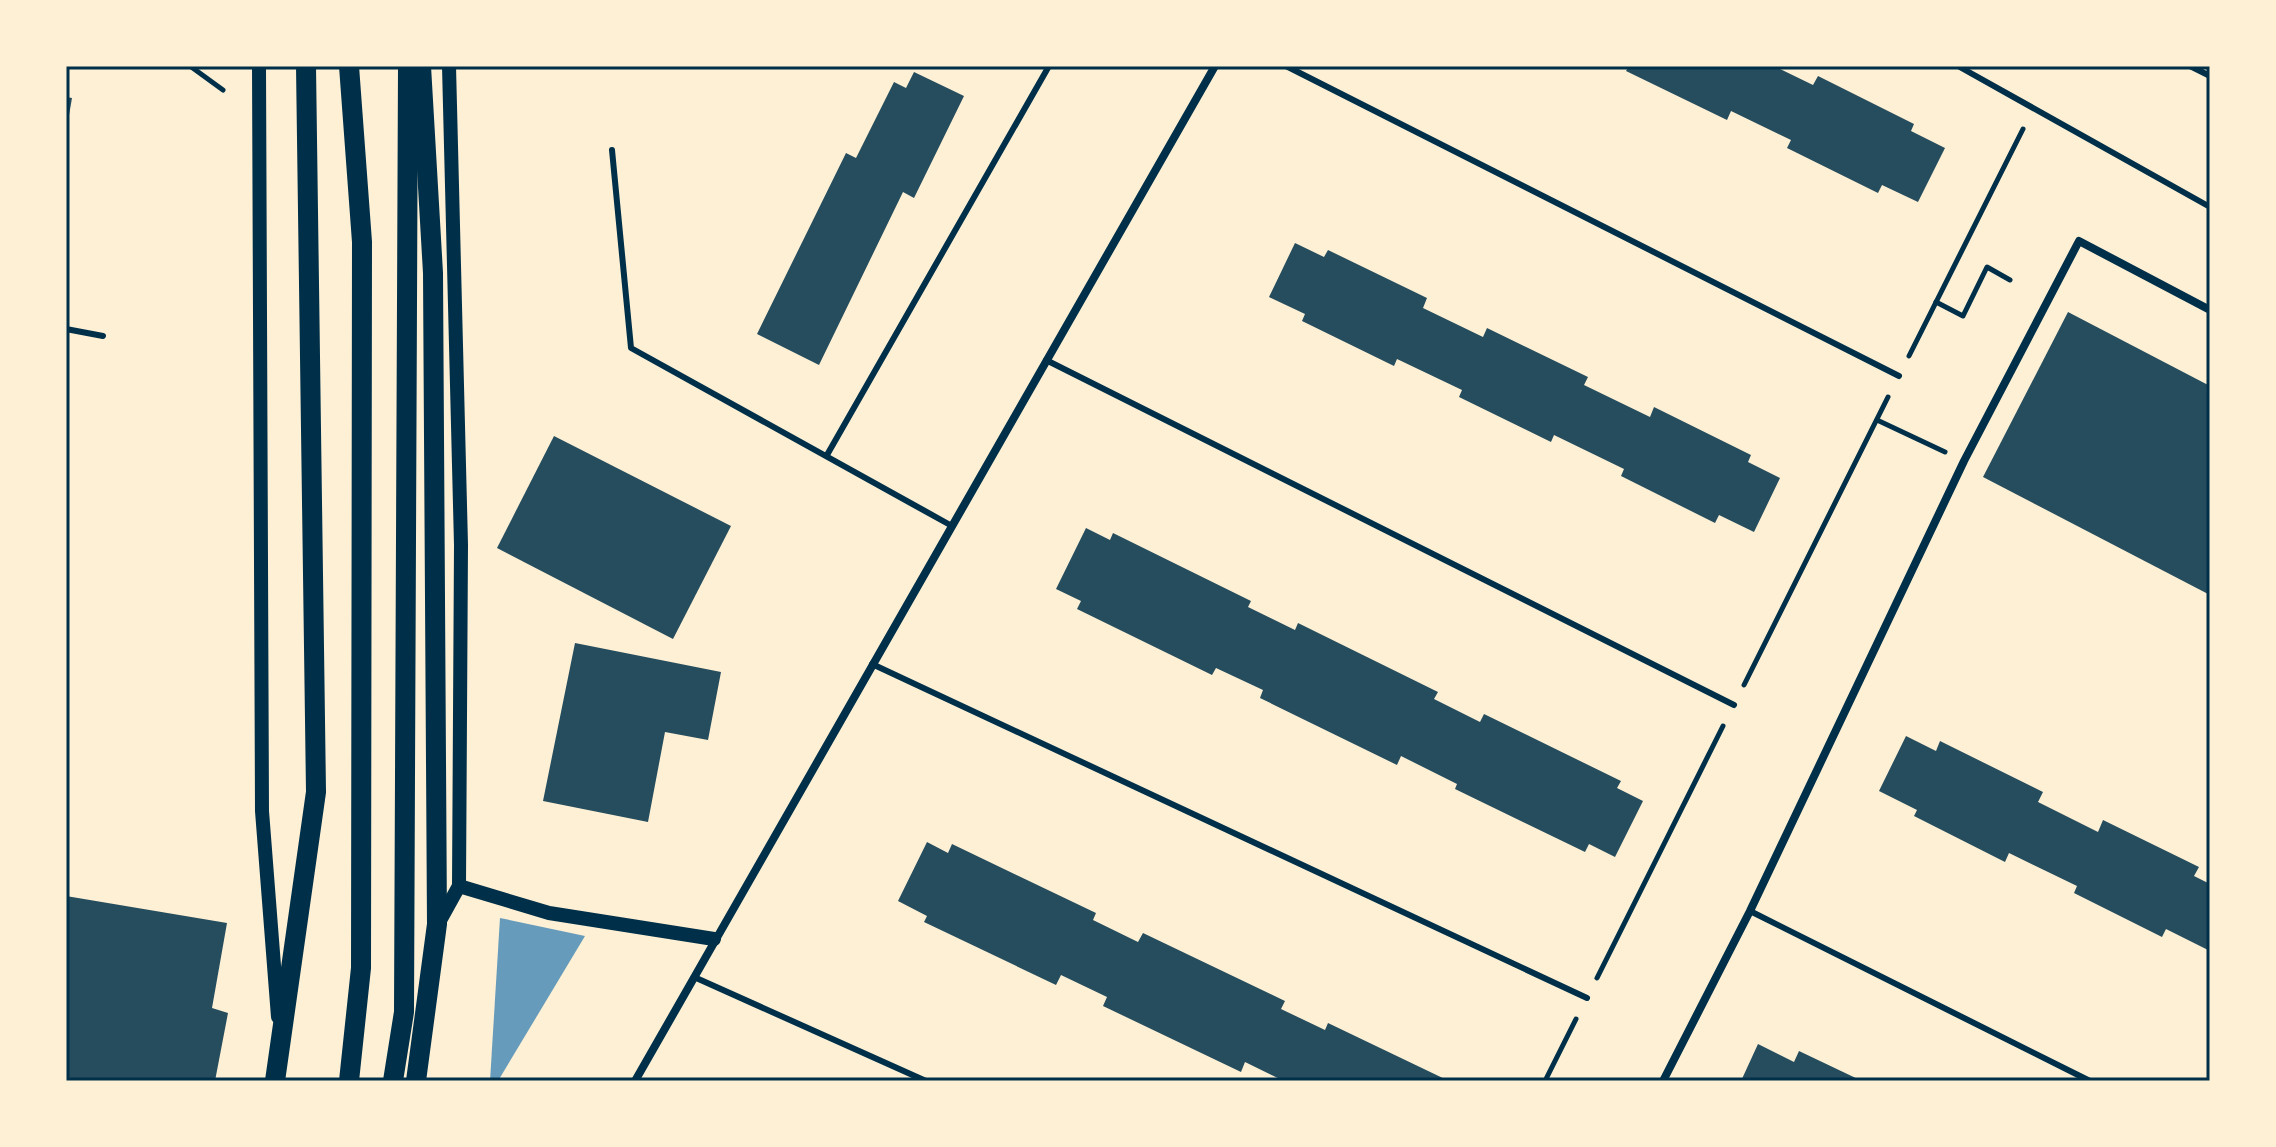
<svg xmlns="http://www.w3.org/2000/svg" width="2276" height="1147" viewBox="0 0 2276 1147" font-family="'Golos Text',sans-serif">
<style>
.water{fill:#669bbc}
.building{fill:#264d5e}
.lines{fill:none;stroke-linecap:round;stroke-linejoin:round}
.path{stroke:#003049;stroke-width:5}
.service{stroke:#003049;stroke-width:6}
.minor{stroke:#003049;stroke-width:8}
.tertiary{stroke:#003049;stroke-width:14}
.primary{stroke:#003049;stroke-width:20}
.neatline{fill:none;stroke:#003049;stroke-width:3}
</style>
<rect width="100%" height="100%" fill="#fdf0d5"/>
<path class="water" d="M500,918L585,936L498,1081H490Z"/>
<g class="building">
<path d="M1629,66H1774L1813,85L1818,76L1914,124L1911,131L1945,148L1918,202L1882,185L1878,193L1787,148L1791,140L1731,111L1727,120L1626,71Z"/>
<path d="M914,72L964,96L914,198L903,192L819,365L757,334L846,153L856,158L894,82L906,88Z"/>
<path d="M66,97L72,98L68,121H66Z"/>
<path d="M1295,243L1324,257L1328,250L1427,298L1423,308L1483,337L1487,328L1588,377L1584,385L1650,417L1654,407L1751,455L1748,462L1780,478L1754,532L1719,515L1715,523L1621,476L1624,469L1554,435L1551,442L1459,397L1462,390L1397,359L1394,366L1302,321L1305,314L1269,297Z"/>
<path d="M2068,312L2210,386V595L1983,477Z"/>
<path d="M554,436L731,526L673,639L497,548Z"/>
<path d="M1086,528L1110,540L1113,533L1251,601L1248,607L1295,630L1298,623L1438,692L1434,699L1480,722L1484,714L1621,781L1617,788L1643,801L1615,857L1589,844L1585,852L1455,789L1457,784L1401,756L1397,765L1260,698L1263,690L1216,668L1212,675L1077,609L1081,601L1056,589Z"/>
<path d="M575,643L721,672L708,740L665,732L648,822L543,801Z"/>
<path d="M1906,736L1936,751L1940,741L2043,792L2038,802L2098,832L2103,820L2199,867L2194,876L2210,884V951L2166,929L2162,937L2074,893L2077,886L2009,853L2005,862L1914,816L1917,810L1879,791Z"/>
<path d="M927,842L948,853L952,844L1096,913L1093,920L1138,942L1143,933L1285,1001L1281,1009L1325,1030L1328,1023L1449,1081H1284L1245,1062L1241,1072L1103,1006L1107,997L1061,975L1056,985L924,922L927,916L898,901Z"/>
<path d="M66,896L227,923L212,1008L228,1013L215,1081H66Z"/>
<path d="M1758,1044L1794,1062L1799,1051L1862,1081H1741Z"/>
</g>
<g class="lines">
<g class="path">
<path d="M190,66L223,90"/>
<path d="M1936,302L1963,316L1987,267L2010,280"/>
<path d="M1909,356L2023,129"/>
<path d="M1877,420L1945,452"/>
<path d="M1744,685L1888,397"/>
<path d="M1597,978L1723,726"/>
<path d="M1545,1081L1576,1019"/>
</g>
<g class="service">
<path d="M1286,66L1899,376"/>
<path d="M1958,66L2210,207"/>
<path d="M2190,66L2210,76"/>
<path d="M612,150L631,348L952,526"/>
<path d="M66,329L103,336"/>
<path d="M1046,360L1734,705"/>
<path d="M827,455L1049,66"/>
<path d="M872,664L1587,998"/>
<path d="M1750,911L2090,1081"/>
<path d="M694,977L926,1081"/>
</g>
<g class="minor">
<path d="M635,1081L1215,66"/>
<path d="M1663,1081L1750,911L1964,461L2079,241L2210,310"/>
</g>
<g class="tertiary">
<path d="M259,66L262,811L278,1017"/>
<path d="M459,886L549,913L714,939"/>
<path d="M438,924L459,886L461,545L449,66"/>
</g>
<g class="primary">
<path d="M275,1081L316,792L306,66"/>
<path d="M349,1081L361,968L362,242L349,66"/>
<path d="M393,1081L404,1012L408,66"/>
<path d="M416,1081L437,924L433,273L421,66"/>
</g>
</g>
<rect width="2276" height="1147" fill="none" stroke="#fdf0d5" stroke-width="136"/>
<rect x="68" y="68" width="2140" height="1011" class="neatline"/>
</svg>
